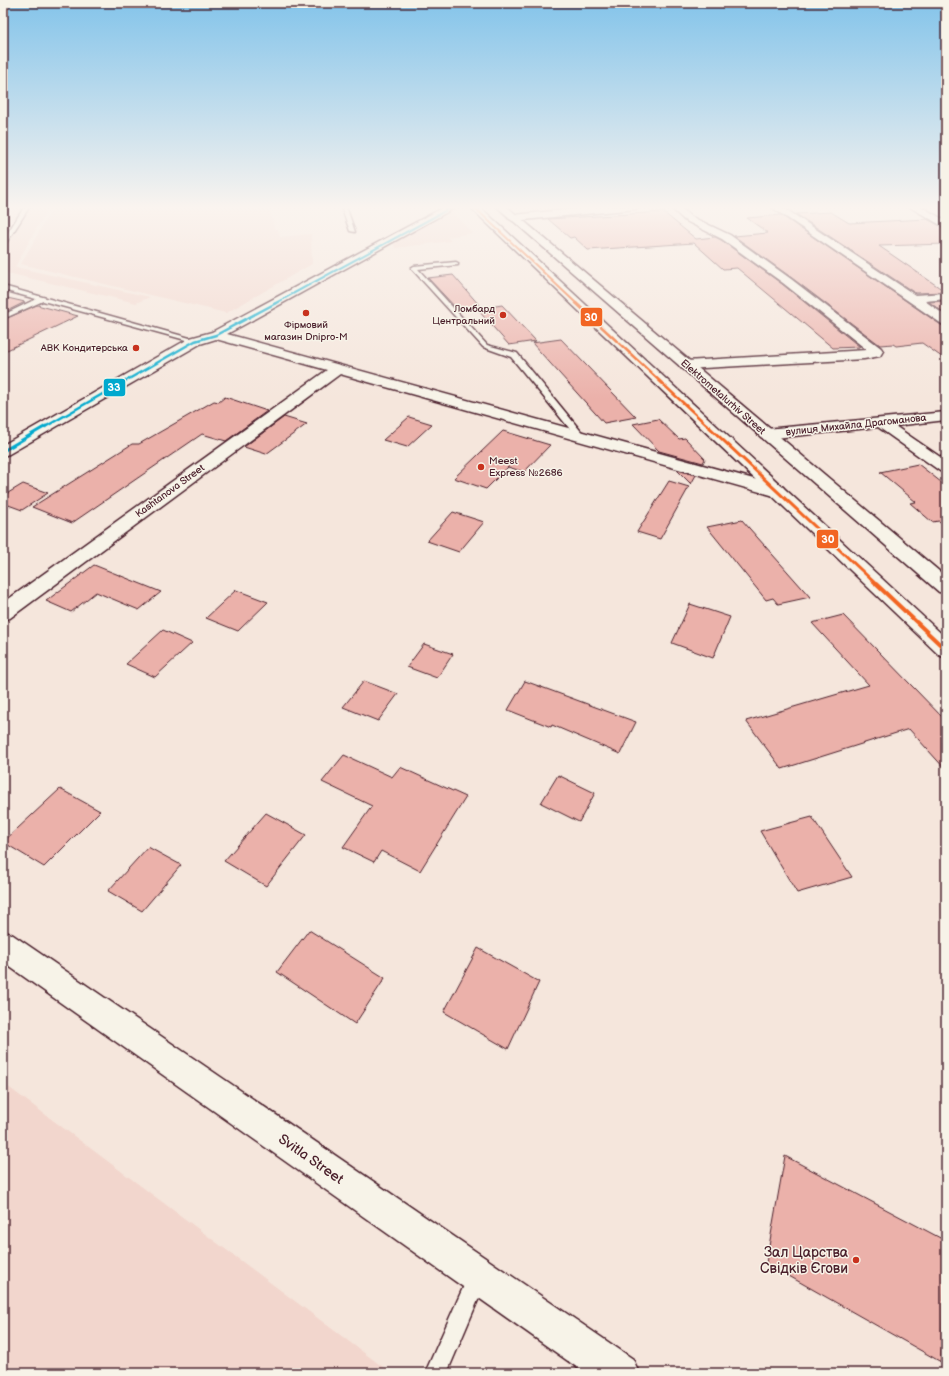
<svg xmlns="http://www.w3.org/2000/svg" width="949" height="1376" viewBox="0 0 949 1376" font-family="'Balsamiq Sans',sans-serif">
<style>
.built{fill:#f2d6cd}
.building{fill:#ebb1aa;stroke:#4a1f2b}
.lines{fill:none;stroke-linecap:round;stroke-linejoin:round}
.lane-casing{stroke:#4a1f2b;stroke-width:3}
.street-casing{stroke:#4a1f2b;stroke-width:3}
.secondary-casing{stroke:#4a1f2b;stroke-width:3}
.lane{fill:#f7f3e8;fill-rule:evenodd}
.street{fill:#f7f3e8;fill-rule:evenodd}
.secondary{fill:#f7f3e8;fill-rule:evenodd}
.bus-1-far3-casing{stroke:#f7f3e8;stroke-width:3.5}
.bus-1-far2-casing{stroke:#f7f3e8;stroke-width:4.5}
.bus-1-far1-casing{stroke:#f7f3e8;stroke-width:5.5}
.bus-1-casing{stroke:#f7f3e8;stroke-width:7}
.bus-2-far2-casing{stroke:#f7f3e8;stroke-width:3.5}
.bus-2-far1-casing{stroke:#f7f3e8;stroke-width:4.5}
.bus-2-casing{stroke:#f7f3e8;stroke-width:5.5}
.bus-1-far3{stroke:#f26522;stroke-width:2}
.bus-1-far2{stroke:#f26522;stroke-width:2.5}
.bus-1-far1{stroke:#f26522;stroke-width:3}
.bus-1{stroke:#f26522;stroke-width:4}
.bus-2-far2{stroke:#00a9ce;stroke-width:2}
.bus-2-far1{stroke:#00a9ce;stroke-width:2.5}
.bus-2{stroke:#00a9ce;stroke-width:3}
.poi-dot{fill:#c8321e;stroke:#f7f3e8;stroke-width:1.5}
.labels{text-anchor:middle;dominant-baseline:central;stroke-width:3;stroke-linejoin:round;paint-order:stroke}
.far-poi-label{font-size:10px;fill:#4a1f2b;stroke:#f7f3e8;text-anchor:end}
.far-street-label{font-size:10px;fill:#4a1f2b;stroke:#f7f3e8}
.near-street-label{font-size:14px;fill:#4a1f2b;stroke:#f7f3e8}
.near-poi-label{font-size:14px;fill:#4a1f2b;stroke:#f7f3e8;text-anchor:end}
.line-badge{stroke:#f7f3e8;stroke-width:1.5}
.badge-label{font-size:11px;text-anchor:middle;font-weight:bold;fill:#fff}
</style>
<rect width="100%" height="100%" fill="#f5e6dc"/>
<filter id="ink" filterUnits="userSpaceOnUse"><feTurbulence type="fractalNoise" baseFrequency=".025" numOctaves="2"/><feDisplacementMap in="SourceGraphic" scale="8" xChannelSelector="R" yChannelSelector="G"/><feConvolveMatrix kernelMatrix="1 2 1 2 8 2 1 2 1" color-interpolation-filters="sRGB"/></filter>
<g filter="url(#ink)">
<g class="built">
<path d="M7,206H49L15,267L150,297L136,303L3,272V233L6,228L3,227V212Z"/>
<path d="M61,206H270L274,229H278L280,237L311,234L312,264L226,313L21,264L53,207Z"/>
<path d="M452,212L472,233L448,237L451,241L395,248L393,243Z"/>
<path d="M3,1083L391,1373H3Z"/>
</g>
<g class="building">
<path d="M663,212L696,239L715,237L721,240L782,284L860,347L833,348L737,268L723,269L694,243L588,250L574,237L570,238L548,219Z"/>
<path d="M831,212L849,223L927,219L946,229V244L879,246L946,292L915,293L796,214Z"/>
<path d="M781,215L941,325L946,326V360L922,343L896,346L893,344L880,345L792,278L734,236L768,233L747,218Z"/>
<path d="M453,275L480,306L457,309L428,278Z"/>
<path d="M3,297L25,302L3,313Z"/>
<path d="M946,301V314L929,302Z"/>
<path d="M37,305L78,316L3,352V320Z"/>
<path d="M502,305L536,341L509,345L477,309Z"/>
<path d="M561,339L636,417L604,423L532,343Z"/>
<path d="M225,397L267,411L226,441L202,434L72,523L32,507L132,444H139L214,401L219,402Z"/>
<path d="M284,417L307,424L266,454L244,447Z"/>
<path d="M409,417L432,424L407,447L383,440Z"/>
<path d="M658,419L679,439L685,438L705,459L703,463L659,451L633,424Z"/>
<path d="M503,431L550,445L524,472L508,467L486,489L454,478Z"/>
<path d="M918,464L946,486V527L939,521L932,522L910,503L916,502L880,472Z"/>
<path d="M677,470L696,475L691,484Z"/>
<path d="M669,481L689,487L660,539L637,532Z"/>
<path d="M23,484L48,493L22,510L3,503V496Z"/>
<path d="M453,512L484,522L459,552L427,541Z"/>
<path d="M742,520L810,597L778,604L773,598L766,600L707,527Z"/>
<path d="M94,565L161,592L139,610L96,592L71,612L46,601Z"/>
<path d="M236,590L268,602L238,631L206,618Z"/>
<path d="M690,604L730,617L713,658L672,643Z"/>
<path d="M843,615L946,721V770L909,729L782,769L746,721L869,685L812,623Z"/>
<path d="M163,630L192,643L155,677L126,664Z"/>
<path d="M424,644L453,654L437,678L407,667Z"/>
<path d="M364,681L398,694L378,721L343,707Z"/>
<path d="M525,681L636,722L620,754L552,725L551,727L508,710Z"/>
<path d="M344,755L392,777L400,767L466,797L420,871L381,851L374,862L343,847L372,806L322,782Z"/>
<path d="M558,775L595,793L579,822L541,803Z"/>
<path d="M60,789L100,811L44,867L3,842Z"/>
<path d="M266,813L306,835L266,886L224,861Z"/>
<path d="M812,817L852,877L797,893L760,831Z"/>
<path d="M148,847L181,865L142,911L108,891Z"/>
<path d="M309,930L385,978L355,1024L277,972Z"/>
<path d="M478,948L539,982L508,1049L444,1012Z"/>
<path d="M785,1156L946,1241L941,1362L766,1263Z"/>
</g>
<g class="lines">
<defs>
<g id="lane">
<path d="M25,206H30L5,245L3,246V240Z"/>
<path d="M341,206H346L355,232L350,231Z"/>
<path d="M456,262L458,263V265L418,269L487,345L517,353L584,435L585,437L584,439H578L511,357L483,347L411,268L414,266Z"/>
<path d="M3,286L197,340L198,341L193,342L43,301L3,319V315L36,299L3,290Z"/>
<path d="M477,1269L484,1272L487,1279L447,1373H425L470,1272Z"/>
</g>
<g id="street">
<path d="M446,206H458L227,334L783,487L785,491L783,495L777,496L771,495L340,374L10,618L3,620V603L327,370L216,339L200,344L9,454L3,456V445L190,338L212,332Z"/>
<path d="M603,206H640L636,209L513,221L508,218L513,215Z"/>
<path d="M669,206H679L690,216L730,235L791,279L881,348L883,351L880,356L864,359L686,369L681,368L679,365L681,362L686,361L867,350L783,283L722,239L684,220Z"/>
<path d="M770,206H781L915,295L946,293V299L925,301L946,316V325L942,324Z"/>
<path d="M908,206H920L946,221V228Z"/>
<path d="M946,412V420L895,426L946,461V473L940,471L878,427L766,439L761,437L758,434L761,431L766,429Z"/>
</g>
<g id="secondary">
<path d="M469,206H479L946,638V658L939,655Z"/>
<path d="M496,206H506L946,577V593L939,592Z"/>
<path d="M3,931L13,935L633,1359L639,1373H585L3,962Z"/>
</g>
</defs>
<use href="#lane" class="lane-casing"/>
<use href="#street" class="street-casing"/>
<use href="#secondary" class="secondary-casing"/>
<use href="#lane" class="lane"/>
<use href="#street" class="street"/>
<use href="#secondary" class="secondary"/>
<defs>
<path id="bus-1-far3" d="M473,206L577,304"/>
<path id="bus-1-far2" d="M576,303L709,427"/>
<path id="bus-1-far1" d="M708,426L877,585"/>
<path id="bus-1" d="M876,584L946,650"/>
<path id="bus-2-far2" d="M274,304L454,206"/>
<path id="bus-2-far1" d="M45,427L195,341L216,335L276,303"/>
<path id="bus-2" d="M3,451L46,426"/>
</defs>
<use href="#bus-1-far3" class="bus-1-far3-casing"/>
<use href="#bus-1-far2" class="bus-1-far2-casing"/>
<use href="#bus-1-far1" class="bus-1-far1-casing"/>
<use href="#bus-1" class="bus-1-casing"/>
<use href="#bus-2-far2" class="bus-2-far2-casing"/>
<use href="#bus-2-far1" class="bus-2-far1-casing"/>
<use href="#bus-2" class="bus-2-casing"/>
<use href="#bus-1-far3" class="bus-1-far3"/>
<use href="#bus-1-far2" class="bus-1-far2"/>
<use href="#bus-1-far1" class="bus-1-far1"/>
<use href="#bus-1" class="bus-1"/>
<use href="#bus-2-far2" class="bus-2-far2"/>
<use href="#bus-2-far1" class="bus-2-far1"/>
<use href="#bus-2" class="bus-2"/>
</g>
</g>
<linearGradient id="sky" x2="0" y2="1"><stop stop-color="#84c4ea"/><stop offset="0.52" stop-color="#faf4ef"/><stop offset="1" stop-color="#faf4ef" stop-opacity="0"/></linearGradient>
<rect width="949" height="399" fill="url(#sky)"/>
<g class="poi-dot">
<circle cx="306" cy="313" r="4"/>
<circle cx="503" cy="315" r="4"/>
<circle cx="136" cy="348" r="4"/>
<circle cx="481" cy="467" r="4"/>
<circle cx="856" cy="1260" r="4"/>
</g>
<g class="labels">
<g class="far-poi-label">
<text x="495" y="309">Ломбард<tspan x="495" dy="12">Центральний</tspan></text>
<text x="306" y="325" text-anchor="middle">Фірмовий<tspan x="306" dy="12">магазин Dnipro-M</tspan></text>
<text x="128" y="348">АВК Кондитерська</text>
<text x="489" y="461" text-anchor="start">Meest<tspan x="489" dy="12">Express №2686</tspan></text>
</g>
<g class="far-street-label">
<text transform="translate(723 397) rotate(41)">Elektrometalurhiv Street</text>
<text transform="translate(856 425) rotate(-6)">вулиця Михайла Драгоманова</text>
<text transform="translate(170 491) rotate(-36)">Kashtanova Street</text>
</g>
<g class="near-street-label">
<text transform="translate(311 1159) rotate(35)">Svitla Street</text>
</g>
<g class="near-poi-label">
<text x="848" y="1252">Зал Царства<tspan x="848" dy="16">Свідків Єгови</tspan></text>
</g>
</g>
<g class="line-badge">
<rect x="580" y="307" width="23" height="20" rx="4" fill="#f26522"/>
<rect x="103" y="378" width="23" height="19" rx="4" fill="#00a9ce"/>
<rect x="816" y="529" width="23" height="20" rx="4" fill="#f26522"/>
</g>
<g class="badge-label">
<text x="591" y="321">30</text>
<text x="114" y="391">33</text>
<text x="828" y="543">30</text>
</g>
<rect width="949" height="1376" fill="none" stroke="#f7f3e8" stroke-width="16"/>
<rect x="8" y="8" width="933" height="1360" fill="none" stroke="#4a1f2b" stroke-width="1.5" filter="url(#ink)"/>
</svg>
